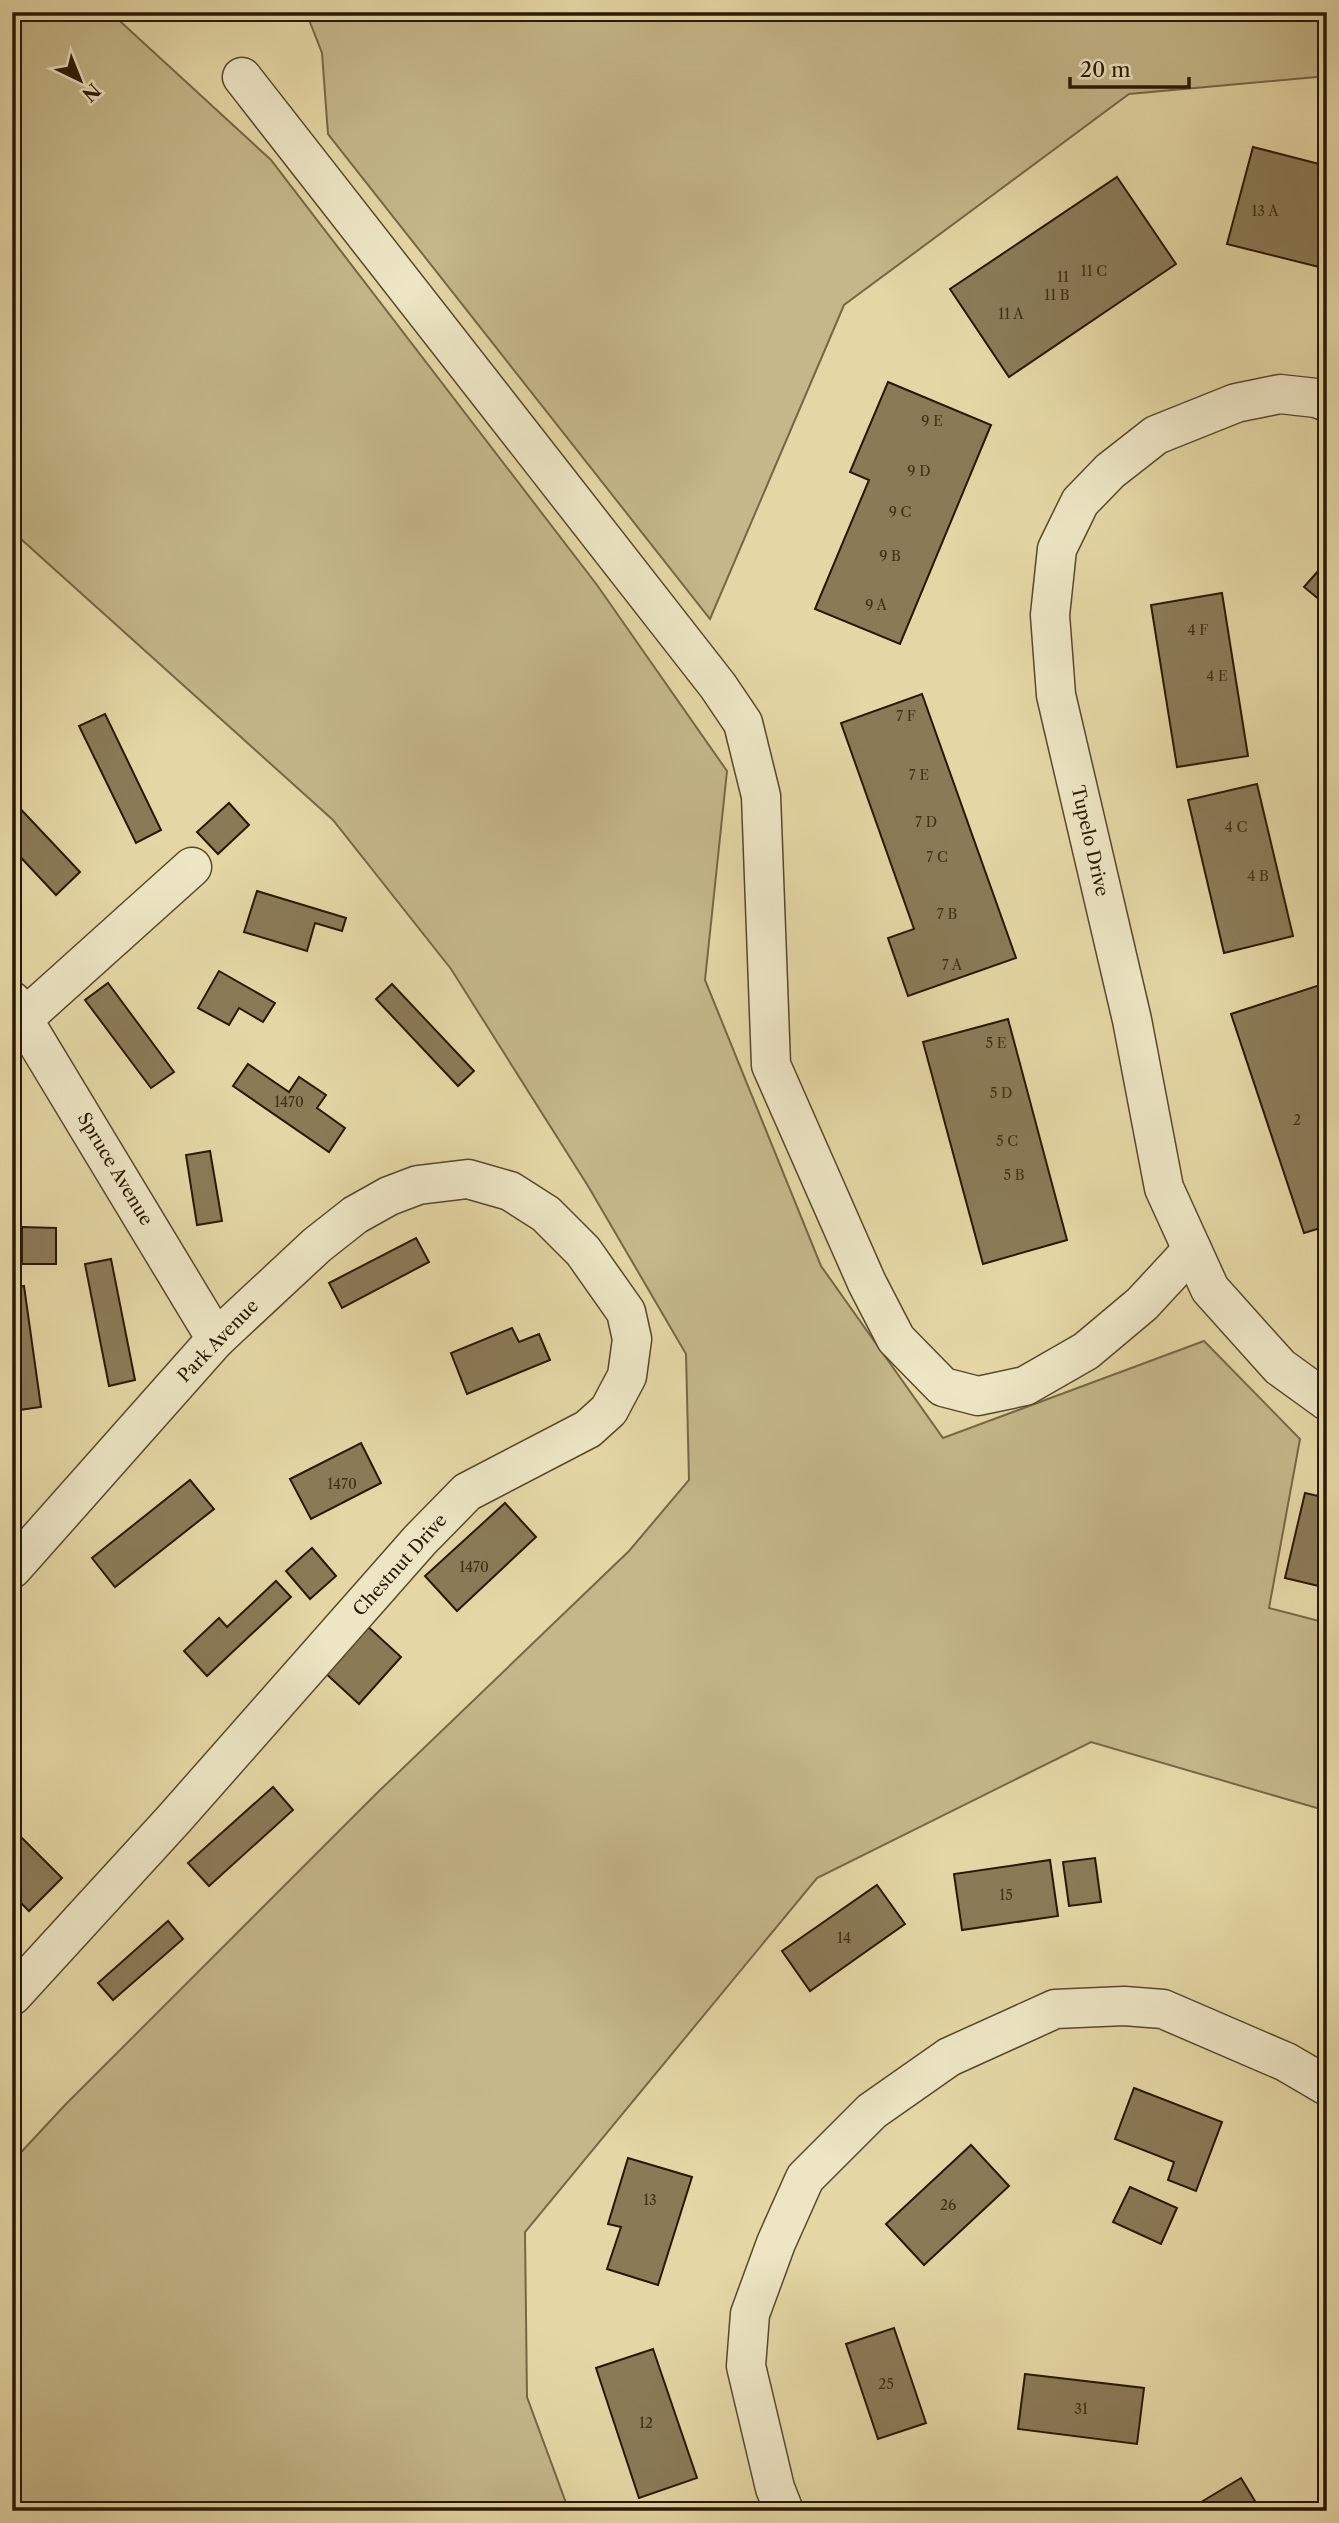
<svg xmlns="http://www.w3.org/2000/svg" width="1339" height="2523" viewBox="0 0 1339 2523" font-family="'Libre Caslon Text',serif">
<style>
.green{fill:#c4b789;stroke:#766846;stroke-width:2}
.building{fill:#8a7b57;stroke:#281802;stroke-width:2}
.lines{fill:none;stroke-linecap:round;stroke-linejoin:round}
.minor-casing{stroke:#57482b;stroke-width:41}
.minor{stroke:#ede5c4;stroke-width:38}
.labels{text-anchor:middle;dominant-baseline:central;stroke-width:6;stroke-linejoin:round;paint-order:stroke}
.number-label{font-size:14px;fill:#403117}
.street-label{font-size:18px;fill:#281802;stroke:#ede5c4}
</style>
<rect width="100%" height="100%" fill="#e4d7a5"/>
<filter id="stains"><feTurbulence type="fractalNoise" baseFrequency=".00286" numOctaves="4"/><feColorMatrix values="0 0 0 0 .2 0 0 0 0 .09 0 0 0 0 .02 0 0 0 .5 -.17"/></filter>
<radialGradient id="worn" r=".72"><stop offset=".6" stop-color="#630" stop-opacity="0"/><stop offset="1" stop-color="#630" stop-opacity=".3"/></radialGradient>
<g class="green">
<path d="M12,12H110L271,160L597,585L727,771L705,980L821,1266L943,1438L1204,1341L1300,1439L1269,1608L1327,1623V1811L1091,1742L817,1878L525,2232L527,2397L569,2511H12V2162L65,2105L376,1794L629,1551L689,1480L686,1354L588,1186L451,969L333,820L12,531Z"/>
<path d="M306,12H1327V76L1129,94L844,305L710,619L328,134L322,53Z"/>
</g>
<g class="building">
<path d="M1253,147L1327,166V269L1227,244Z"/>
<path d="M1117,177L1176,264L1009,377L950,289Z"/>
<path d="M888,382L991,425L900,644L815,609L869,480L850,472Z"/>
<path d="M1327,561V606L1304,587Z"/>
<path d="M1222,593L1248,756L1177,767L1151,605Z"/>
<path d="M922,694L1016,958L908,996L888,938L914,929L841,723Z"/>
<path d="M105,714L161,830L136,843L79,726Z"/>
<path d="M1257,784L1293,936L1224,953L1188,800Z"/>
<path d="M12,800L80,872L56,895L12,848Z"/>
<path d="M229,803L249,825L218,854L197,832Z"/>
<path d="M257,891L346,918L342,931L315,923L307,951L244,932Z"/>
<path d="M219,971L275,1003L263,1022L239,1008L229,1025L198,1008Z"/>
<path d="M108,983L174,1072L151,1088L85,1000Z"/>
<path d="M392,984L474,1071L458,1086L376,999Z"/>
<path d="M1320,985L1327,1006V1226L1304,1233L1231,1014Z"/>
<path d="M1008,1019L1067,1240L983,1264L923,1042Z"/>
<path d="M248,1064L289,1092L299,1077L326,1095L317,1108L345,1128L329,1152L233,1086Z"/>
<path d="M210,1151L222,1221L197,1225L186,1155Z"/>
<path d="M22,1227L56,1228V1264H22Z"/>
<path d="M416,1238L429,1262L342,1308L329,1283Z"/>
<path d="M111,1259L135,1380L109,1386L85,1264Z"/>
<path d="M24,1286L41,1407L12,1411V1287Z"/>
<path d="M512,1328L519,1342L539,1334L550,1360L467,1394L451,1353Z"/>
<path d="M361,1443L381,1483L311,1519L290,1479Z"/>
<path d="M190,1480L214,1509L115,1587L92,1558Z"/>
<path d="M1305,1493L1327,1498V1588L1285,1578Z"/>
<path d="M505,1503L536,1537L457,1611L425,1576Z"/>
<path d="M312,1548L336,1576L310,1599L286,1571Z"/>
<path d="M276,1581L291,1597L207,1676L184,1651L219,1618L227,1627Z"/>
<path d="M365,1624L401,1657L359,1704L322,1670Z"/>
<path d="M273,1787L293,1810L209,1886L188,1863Z"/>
<path d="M16,1832L62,1878L29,1911L12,1894V1836Z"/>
<path d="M1095,1858L1101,1902L1069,1906L1063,1862Z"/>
<path d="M1050,1860L1058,1916L962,1930L954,1874Z"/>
<path d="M877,1885L905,1924L810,1991L782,1951Z"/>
<path d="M168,1921L183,1939L113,2000L98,1983Z"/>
<path d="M1134,2088L1222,2122L1196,2191L1168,2180L1174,2162L1115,2139Z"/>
<path d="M971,2145L1009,2186L924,2265L886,2224Z"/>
<path d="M628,2158L692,2177L658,2285L607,2269L621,2227L608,2224Z"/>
<path d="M1130,2187L1177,2208L1161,2244L1113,2222Z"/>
<path d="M894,2328L926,2423L878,2439L846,2344Z"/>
<path d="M653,2349L697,2478L639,2498L596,2368Z"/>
<path d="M1025,2374L1144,2388L1137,2444L1018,2429Z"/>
<path d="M1241,2478L1261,2511H1196L1193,2507Z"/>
</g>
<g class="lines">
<defs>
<g id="minor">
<path d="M242,77L718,686L743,723L761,796L771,1065L867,1283L896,1339L943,1387L978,1396L1025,1386L1086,1351L1142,1304L1192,1250"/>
<path d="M1327,402L1316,398L1280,394L1236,403L1156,435L1110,471L1080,502L1057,549L1050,615L1056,695L1132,1020L1164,1188L1210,1289L1280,1367L1327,1401"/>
<path d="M12,1001L216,1339"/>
<path d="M23,1019L192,867"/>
<path d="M12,1569L216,1339L317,1245L355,1215L389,1196L418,1185L468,1179L510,1191L546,1214L583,1251L626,1312L632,1339L627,1376L609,1410L588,1429L467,1492L420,1540L174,1819L12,1996"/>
<path d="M784,2511L775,2488L746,2366L750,2314L776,2243L805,2178L872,2111L949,2057L1055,2009L1124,2006L1163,2009L1286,2062L1327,2086"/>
</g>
</defs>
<use href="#minor" class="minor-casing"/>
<use href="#minor" class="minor"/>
</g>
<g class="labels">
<g class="number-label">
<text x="1265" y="211">13 A</text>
<text x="1094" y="271">11 C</text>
<text x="1063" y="277">11</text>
<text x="1057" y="295">11 B</text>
<text x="1011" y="314">11 A</text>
<text x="932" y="421">9 E</text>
<text x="919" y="471">9 D</text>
<text x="900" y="512">9 C</text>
<text x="890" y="556">9 B</text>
<text x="876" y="605">9 A</text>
<text x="1198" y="630">4 F</text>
<text x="1217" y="676">4 E</text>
<text x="906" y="716">7 F</text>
<text x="919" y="775">7 E</text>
<text x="926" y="822">7 D</text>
<text x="1236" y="827">4 C</text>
<text x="937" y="857">7 C</text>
<text x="1258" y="876">4 B</text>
<text x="947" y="914">7 B</text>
<text x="952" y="965">7 A</text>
<text x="996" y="1043">5 E</text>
<text x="1001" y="1093">5 D</text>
<text x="289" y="1102">1470</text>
<text x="1297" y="1120">2</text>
<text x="1007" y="1141">5 C</text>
<text x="1014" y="1175">5 B</text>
<text x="342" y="1484">1470</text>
<text x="474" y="1567">1470</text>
<text x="1006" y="1895">15</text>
<text x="844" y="1938">14</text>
<text x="650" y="2200">13</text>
<text x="948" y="2205">26</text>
<text x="886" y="2384">25</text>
<text x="1081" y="2409">31</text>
<text x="646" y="2423">12</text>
</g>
<g class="street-label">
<text transform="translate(1090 841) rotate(77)">Tupelo Drive</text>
<text transform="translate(115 1169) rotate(59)">Spruce Avenue</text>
<text transform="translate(218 1341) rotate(-46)">Park Avenue</text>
<text transform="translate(400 1565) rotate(-48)">Chestnut Drive</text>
</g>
</g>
<rect width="1339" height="2523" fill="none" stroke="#e4d7a5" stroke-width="42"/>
<rect x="14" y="14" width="1311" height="2495" fill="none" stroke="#281802" stroke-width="3.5"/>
<rect x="21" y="21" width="1297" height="2481" fill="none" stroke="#281802" stroke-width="2"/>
<g transform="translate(80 80) rotate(137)" stroke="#ede5c4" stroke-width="5" paint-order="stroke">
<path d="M0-5L12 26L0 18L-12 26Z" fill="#281802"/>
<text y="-10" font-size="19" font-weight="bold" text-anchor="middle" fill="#281802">N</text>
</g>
<path d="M1070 77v10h119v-10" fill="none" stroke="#281802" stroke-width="3.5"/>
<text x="1080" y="77" font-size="21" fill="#281802" stroke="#ede5c4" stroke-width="5" paint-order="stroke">20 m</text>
<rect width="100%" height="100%" filter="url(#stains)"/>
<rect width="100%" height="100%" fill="url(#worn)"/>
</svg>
